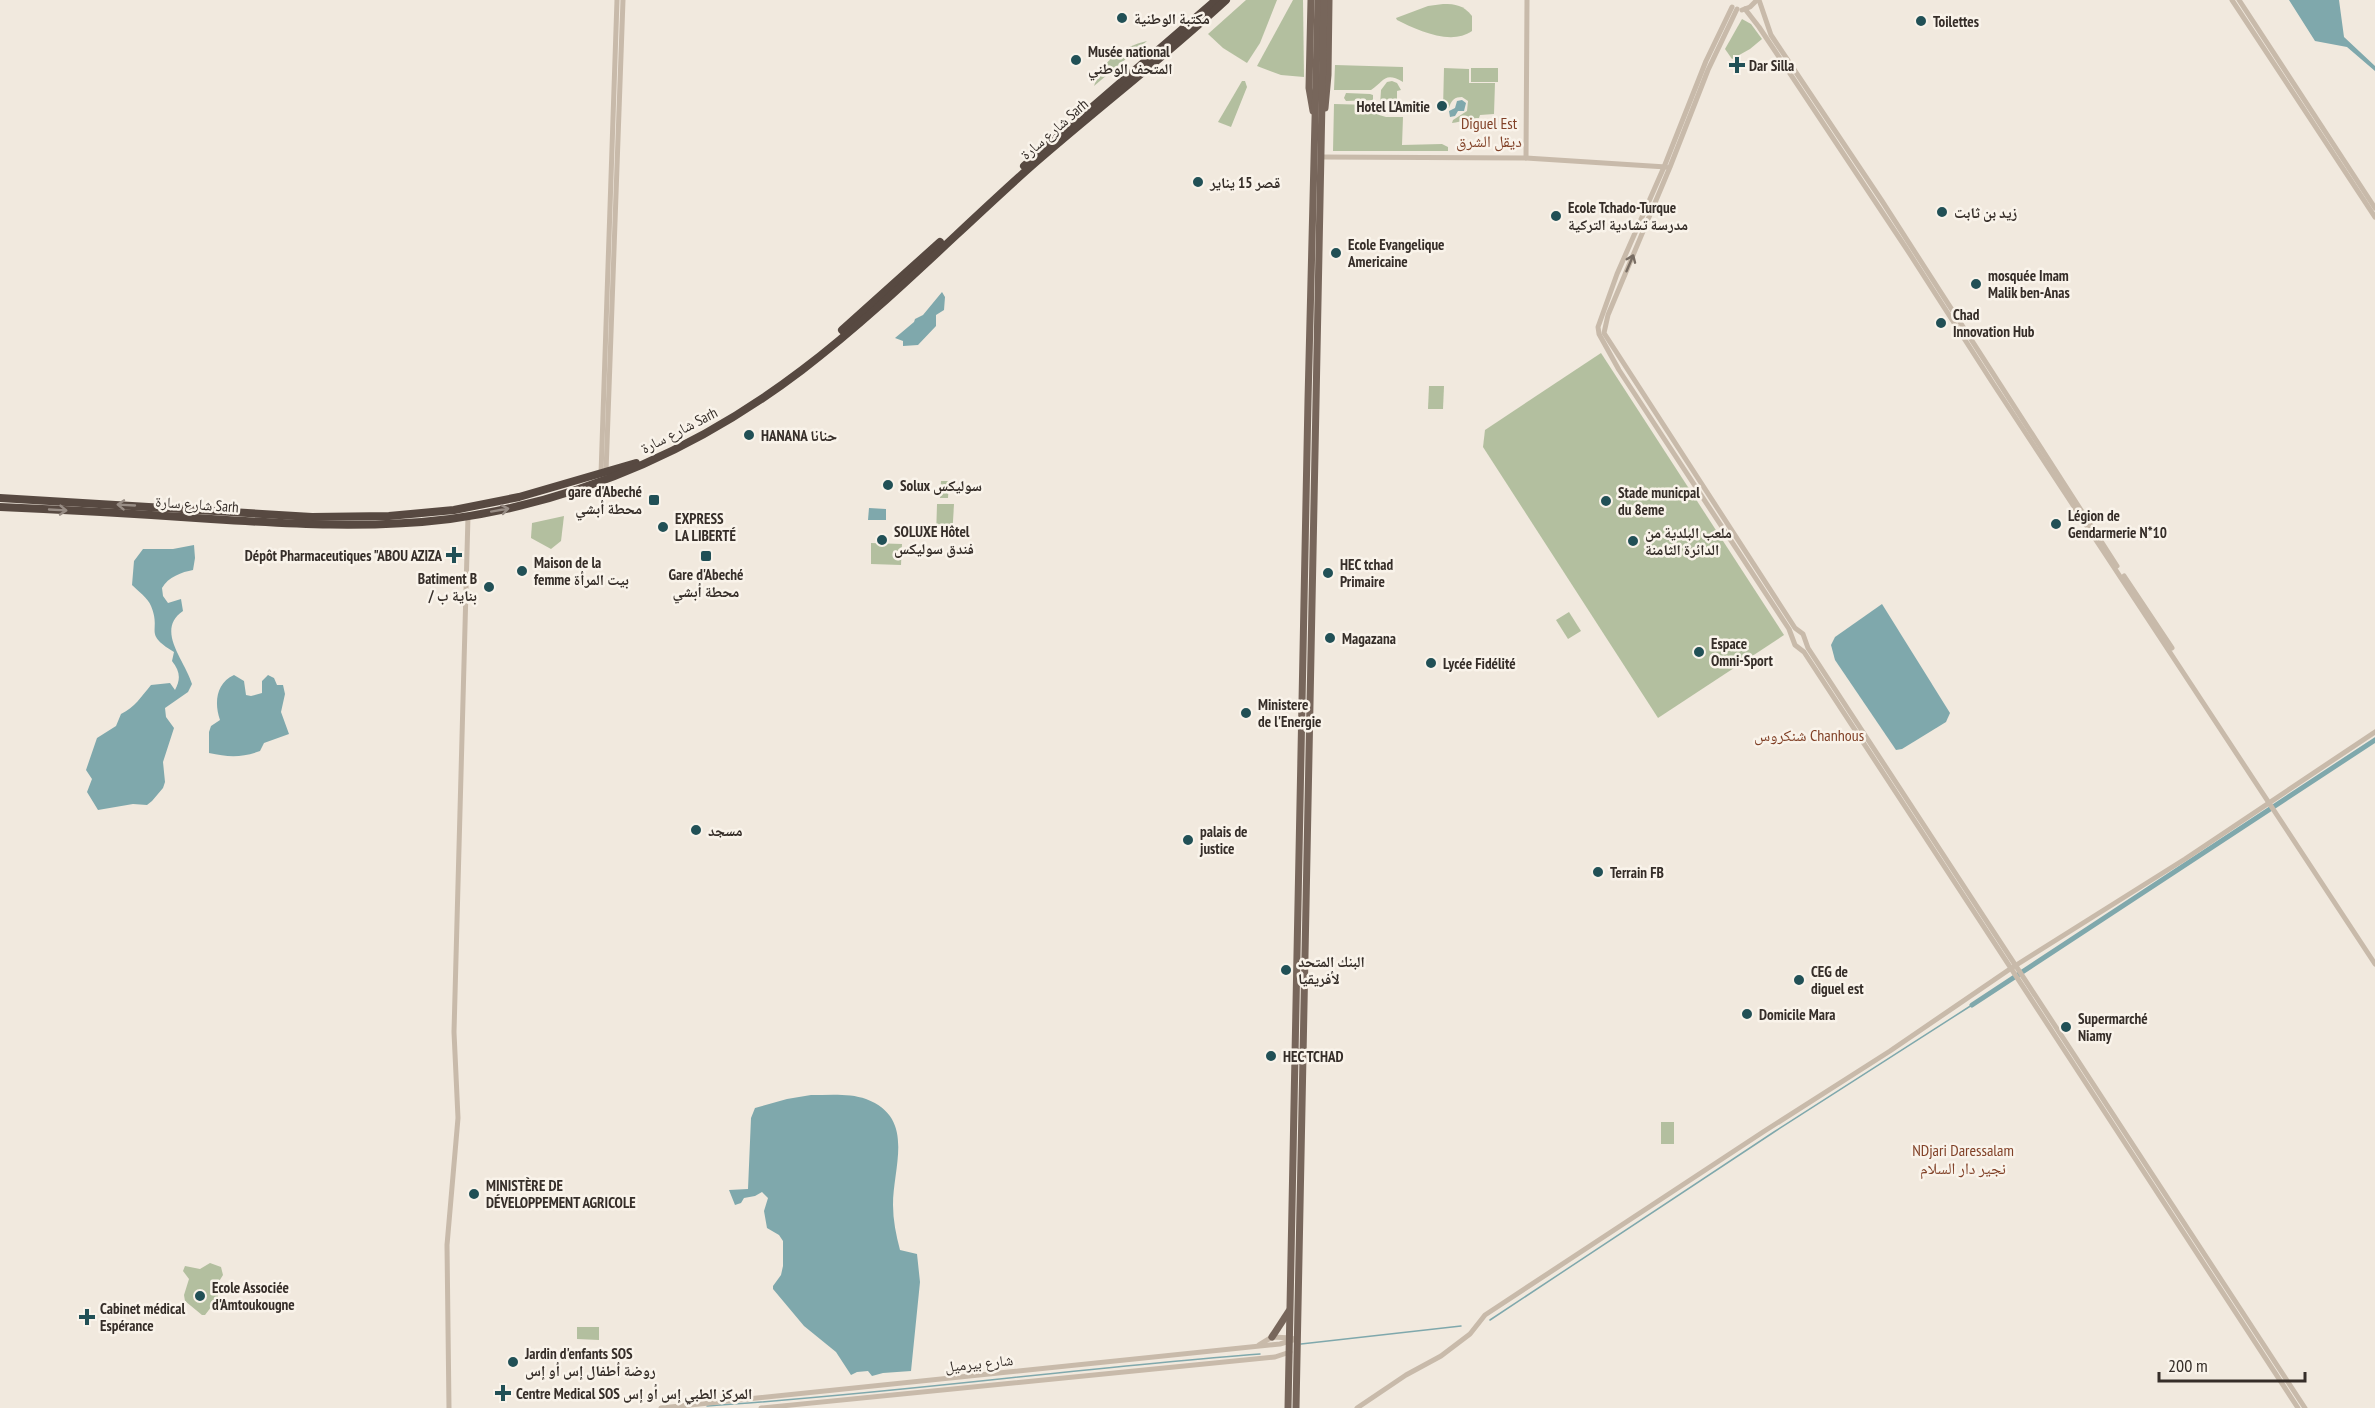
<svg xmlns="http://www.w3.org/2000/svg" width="2375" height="1408" viewBox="0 0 2375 1408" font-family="'PT Sans Narrow','Noto Naskh Arabic',sans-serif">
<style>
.green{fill:#b3bf9f}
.water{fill:#7fa8ac}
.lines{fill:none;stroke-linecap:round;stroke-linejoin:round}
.stream{stroke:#7fa8ac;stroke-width:1.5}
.canal{stroke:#7fa8ac;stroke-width:5}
.minor{stroke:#c8baaa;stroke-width:5}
.major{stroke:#77665b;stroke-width:7}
.highway{stroke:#574941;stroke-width:8}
.oneway{stroke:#786d63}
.oneway2{stroke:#988d85}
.poi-dot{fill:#215056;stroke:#f9f3ea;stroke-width:2}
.labels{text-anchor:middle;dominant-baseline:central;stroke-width:5;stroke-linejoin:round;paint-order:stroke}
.poi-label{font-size:15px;font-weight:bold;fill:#362e29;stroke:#f9f3ea;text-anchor:start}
.street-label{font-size:15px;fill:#362e29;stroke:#f9f3ea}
.neighbourhood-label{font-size:16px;fill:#814127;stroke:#f9f3ea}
</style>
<rect width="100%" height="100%" fill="#f1e9de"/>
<g class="green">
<path d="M1246,0H1277L1260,43L1247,63L1223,48L1208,34Z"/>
<path d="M1293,0H1303L1304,77L1281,75L1257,66Z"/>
<path d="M1443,4C1456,4 1463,5 1472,16V31C1451,46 1417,30 1397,20L1396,18L1428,6Z"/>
<path d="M1742,19L1751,24L1762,39L1750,49L1732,59L1725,49Z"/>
<path d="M1147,41L1094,86C1102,60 1122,47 1147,41Z"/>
<path d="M1335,65L1403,67V82C1384,71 1384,82 1371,90H1334Z"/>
<path d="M1444,68L1469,69V83H1495L1494,114L1480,115L1479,118C1469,118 1462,122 1452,123L1453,120L1467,111L1468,101L1462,97C1455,97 1451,100 1449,108L1443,109Z"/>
<rect x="1471" y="68" width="27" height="14"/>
<path d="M1242,81H1245L1247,87L1231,127L1218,122Z"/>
<path d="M1392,81L1397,83L1401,90L1397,91V104L1400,105L1397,113L1388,114L1380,106L1381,90L1387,82Z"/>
<path d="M1346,93L1370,94L1373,95V100L1346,101L1344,98Z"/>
<path d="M1334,104L1373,105L1379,115L1386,117H1403L1402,145L1442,144L1448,147V151H1333Z"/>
<path d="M1601,353L1784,635L1658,718L1483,447L1485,430Z"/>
<path d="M1429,386H1444L1443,409H1428Z"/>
<path d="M941,481H949L948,498H940Z"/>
<path d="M937,504H954L952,539L936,538Z"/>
<path d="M564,516L561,541L551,549L531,538L532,523Z"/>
<path d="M871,543L902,544L901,565L871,564Z"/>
<path d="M1569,612L1581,631L1568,639L1556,620Z"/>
<rect x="1661" y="1122" width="13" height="22"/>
<path d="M210,1263L221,1267L223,1275L218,1283V1298L205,1315H202L185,1301L184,1295L189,1279L183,1271L185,1266L200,1269Z"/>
<path d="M577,1327H599V1340L577,1339Z"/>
</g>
<g class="water">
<path d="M2289,0H2339L2344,37L2375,66V71L2347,47L2315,41Z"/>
<path d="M1462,100L1466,103L1464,111H1458L1455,116L1450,117L1449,111L1455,108L1457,101Z"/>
<path d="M942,292L945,297L944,310L936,315V326L918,345L903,346V341L895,338L914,322L915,319L923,315Z"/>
<path d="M869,508L886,509V520H868Z"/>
<path d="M194,545L195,558L193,570C182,572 168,577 162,588L163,596L168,603L181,599L183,611C155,630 185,660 192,684L188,692L165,708L166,717L174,728L163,762L165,782L163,788L152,801L147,805L133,804L98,810L87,792L92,779L86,770L97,738L116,726L121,714C135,707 141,697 151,685L170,683L175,690C181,679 180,671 172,661L174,652C142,633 162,632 151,606C148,598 138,591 132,585L134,561L143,549H173Z"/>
<path d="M1882,604L1950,713L1946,722L1902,749L1896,750L1835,660L1831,645L1835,637Z"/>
<path d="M234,675L244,681L246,695L251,696L262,693V681L268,675L274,678L277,685H283L285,694L281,712L289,734L264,743L260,751C241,758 228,757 209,753V732L211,726L220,720C214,703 216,683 234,675Z"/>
<path d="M811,1095C829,1095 850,1093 866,1099C916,1118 893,1166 893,1205C893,1220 896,1235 900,1250L917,1254L920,1282L911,1371L883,1373L872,1376L868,1371L857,1372L851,1375L836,1352L804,1326L773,1289V1286L781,1275L783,1266V1241L779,1235L767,1228L764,1211L768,1198L762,1192L755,1196L744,1198L741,1203L735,1205L729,1190L748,1189L751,1118L755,1108L787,1099Z"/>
</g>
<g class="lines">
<g class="stream">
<path d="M1490,1320L1774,1132L1972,1005"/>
<path d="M1301,1344L1461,1326"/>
<path d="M707,1406C892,1394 1075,1368 1260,1354"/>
</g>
<path class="canal" d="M1972,1005L2375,740"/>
<g class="minor">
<path d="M1759,0L1771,35L1882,201L2117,566"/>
<path d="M2232,0L2375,217"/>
<path d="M2239,0L2375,208"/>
<path d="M1732,7L1706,61L1664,167L1617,274L1598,327L1599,334L1619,370L1789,629L1795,645L1804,652C1969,904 2133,1155 2298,1408"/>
<path d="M1737,9L1708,70L1670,167L1608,315L1604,333L1795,628L1803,634L1808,648L2305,1408"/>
<path d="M1745,9L1759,27L1906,248L1992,382L2375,964"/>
<path d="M1742,10L1750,7L1757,0"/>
<path d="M1321,157L1526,158L1666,167"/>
<path d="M1526,158L1527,0"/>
<path d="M606,472L623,0"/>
<path d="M601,474L617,0"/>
<path d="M2124,576L2172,648"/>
<path d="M1259,1345L1272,1337L1292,1338"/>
<path d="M449,1408L447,1245L458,1118L454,1032L468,516"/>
<path d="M661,1408L1280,1344L1296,1339"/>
<path d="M761,1408L1275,1357L1290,1352"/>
<path d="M1357,1408L1406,1375L1441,1356L1470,1334L1485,1315L1763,1132L1890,1051L2010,969L2185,859L2375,732"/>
</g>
<g class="major">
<path d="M1311,0L1309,88L1313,111"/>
<path d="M1325,108L1328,75L1329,0"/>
<path d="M1272,1337L1289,1311"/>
<path d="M1288,1408L1308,400L1318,0"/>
<path d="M1296,1408L1324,0"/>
</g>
<g class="highway">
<path d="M1024,166L1216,0"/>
<path d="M842,330L940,242"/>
<path d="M0,498L312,517L389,516L454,510L519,497L636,463"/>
<path d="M0,507C70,510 141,514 211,519C290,524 370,529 450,519C579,501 698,449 802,370C882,309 953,236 1028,169C1093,112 1162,59 1226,0"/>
</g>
</g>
<defs><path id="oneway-shaft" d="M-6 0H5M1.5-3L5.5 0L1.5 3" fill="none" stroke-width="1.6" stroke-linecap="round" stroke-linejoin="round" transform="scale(1.5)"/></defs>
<use class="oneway" href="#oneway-shaft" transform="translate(1630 263) rotate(-67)"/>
<g class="oneway2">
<use href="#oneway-shaft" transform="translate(126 505) rotate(-177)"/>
<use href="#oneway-shaft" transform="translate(58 510) rotate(3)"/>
<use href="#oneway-shaft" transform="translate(500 510) rotate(-10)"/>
</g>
<g class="poi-dot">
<circle cx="1122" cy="18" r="6"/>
<circle cx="1921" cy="21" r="6"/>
<circle cx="1076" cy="60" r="6"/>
<path d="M1734 56h6v6h6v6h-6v6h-6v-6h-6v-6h6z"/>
<circle cx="1442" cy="106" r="6"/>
<circle cx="1198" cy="182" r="6"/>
<circle cx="1942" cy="212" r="6"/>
<circle cx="1556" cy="216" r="6"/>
<circle cx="1336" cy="253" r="6"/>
<circle cx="1976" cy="284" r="6"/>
<circle cx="1941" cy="323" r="6"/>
<circle cx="749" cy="435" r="6"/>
<circle cx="888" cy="485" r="6"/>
<rect x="648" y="494" width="12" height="12" rx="3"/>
<circle cx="1606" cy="501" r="6"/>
<circle cx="2056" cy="524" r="6"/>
<circle cx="663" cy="527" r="6"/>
<circle cx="882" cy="540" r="6"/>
<circle cx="1633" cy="541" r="6"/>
<path d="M451 546h6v6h6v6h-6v6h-6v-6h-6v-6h6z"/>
<rect x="700" y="550" width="12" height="12" rx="3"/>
<circle cx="522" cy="571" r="6"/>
<circle cx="1328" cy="573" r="6"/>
<circle cx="489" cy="587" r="6"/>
<circle cx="1330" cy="638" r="6"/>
<circle cx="1699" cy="652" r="6"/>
<circle cx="1431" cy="663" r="6"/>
<circle cx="1246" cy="713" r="6"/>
<circle cx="696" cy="830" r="6"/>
<circle cx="1188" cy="840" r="6"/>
<circle cx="1598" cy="872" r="6"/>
<circle cx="1286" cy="970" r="6"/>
<circle cx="1799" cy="980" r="6"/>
<circle cx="1747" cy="1014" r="6"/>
<circle cx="2066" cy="1027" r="6"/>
<circle cx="1271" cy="1056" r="6"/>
<circle cx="474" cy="1194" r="6"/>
<circle cx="200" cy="1296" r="6"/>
<path d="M84 1308h6v6h6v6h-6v6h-6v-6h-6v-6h6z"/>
<circle cx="513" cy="1362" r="6"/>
<path d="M500 1384h6v6h6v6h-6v6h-6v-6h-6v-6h6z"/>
</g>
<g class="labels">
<g class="poi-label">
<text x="1134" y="18">مكتبة الوطنية</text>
<text x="1933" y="21">Toilettes</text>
<text x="1088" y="51">Musée national<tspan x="1088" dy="17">المتحف الوطني</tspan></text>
<text x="1749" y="65">Dar Silla</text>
<text x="1430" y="106" text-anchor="end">Hotel L'Amitie</text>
<text x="1210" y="182">قصر 15 يناير</text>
<text x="1568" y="207">Ecole Tchado-Turque<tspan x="1568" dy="17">مدرسة تشادية التركية</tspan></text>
<text x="1954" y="212">زيد بن ثابت</text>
<text x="1348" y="244">Ecole Evangelique<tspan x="1348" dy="17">Americaine</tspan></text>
<text x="1988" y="275">mosquée Imam<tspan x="1988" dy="17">Malik ben-Anas</tspan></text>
<text x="1953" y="314">Chad<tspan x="1953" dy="17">Innovation Hub</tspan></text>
<text x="761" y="435">HANANA حنانا</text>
<text x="900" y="485">Solux سوليكس</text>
<text x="642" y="491" text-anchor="end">gare d'Abeché<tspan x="642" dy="17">محطة أبشي</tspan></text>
<text x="1618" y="492">Stade municpal<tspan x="1618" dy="17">du 8eme</tspan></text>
<text x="2068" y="515">Légion de<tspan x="2068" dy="17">Gendarmerie N*10</tspan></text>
<text x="675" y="518">EXPRESS<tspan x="675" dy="17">LA LIBERTÉ</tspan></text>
<text x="894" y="531">SOLUXE Hôtel<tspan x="894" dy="17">فندق سوليكس</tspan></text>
<text x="1645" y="532">ملعب البلدية من<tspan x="1645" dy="17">الدائرة الثامنة</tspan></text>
<text x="442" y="555" text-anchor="end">Dépôt Pharmaceutiques "ABOU AZIZA</text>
<text x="534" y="562">Maison de la<tspan x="534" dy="17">femme بيت المرأة</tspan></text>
<text x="1340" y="564">HEC tchad<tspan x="1340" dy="17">Primaire</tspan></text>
<text x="706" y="574" text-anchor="middle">Gare d'Abeché<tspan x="706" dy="17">محطة أبشي</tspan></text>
<text x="477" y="578" text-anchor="end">Batiment B<tspan x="477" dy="17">/ بناية ب</tspan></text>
<text x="1342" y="638">Magazana</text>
<text x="1711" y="643">Espace<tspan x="1711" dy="17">Omni-Sport</tspan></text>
<text x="1443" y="663">Lycée Fidélité</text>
<text x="1258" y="704">Ministere<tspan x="1258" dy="17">de l'Energie</tspan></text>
<text x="708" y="830">مسجد</text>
<text x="1200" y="831">palais de<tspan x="1200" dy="17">justice</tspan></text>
<text x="1610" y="872">Terrain FB</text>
<text x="1298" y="961">البنك المتحد<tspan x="1298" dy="17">لأفريقيا</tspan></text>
<text x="1811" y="971">CEG de<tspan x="1811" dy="17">diguel est</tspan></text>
<text x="1759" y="1014">Domicile Mara</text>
<text x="2078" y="1018">Supermarché<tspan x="2078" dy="17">Niamy</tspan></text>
<text x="1283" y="1056">HEC TCHAD</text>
<text x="486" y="1185">MINISTÈRE DE<tspan x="486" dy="17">DÉVELOPPEMENT AGRICOLE</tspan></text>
<text x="212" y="1287">Ecole Associée<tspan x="212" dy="17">d'Amtoukougne</tspan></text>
<text x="100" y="1308">Cabinet médical<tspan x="100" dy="17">Espérance</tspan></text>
<text x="525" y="1353">Jardin d'enfants SOS<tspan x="525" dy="17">روضة أطفال إس أو إس</tspan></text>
<text x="516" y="1393">Centre Medical SOS المركز الطبي إس أو إس</text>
</g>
<g class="street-label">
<text transform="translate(1054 129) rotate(-41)">شارع سارة Sarh</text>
<text transform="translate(679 430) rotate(-27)">شارع سارة Sarh</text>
<text transform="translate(197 504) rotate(4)">شارع سارة Sarh</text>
<text transform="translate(979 1363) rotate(-6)">شارع بيرميل</text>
</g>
<g class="neighbourhood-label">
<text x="1489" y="123">Diguel Est<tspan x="1489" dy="18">ديقل الشرق</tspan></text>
<text x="1809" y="735">شنكروس Chanhous</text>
<text x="1963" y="1150">NDjari Daressalam<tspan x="1963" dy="18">نجير دار السلام</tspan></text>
</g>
</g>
<path d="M2159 1372v9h146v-9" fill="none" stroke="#362e29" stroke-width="3"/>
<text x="2168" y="1372" font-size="18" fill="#362e29" stroke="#f9f3ea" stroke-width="4.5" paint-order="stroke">200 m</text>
</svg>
